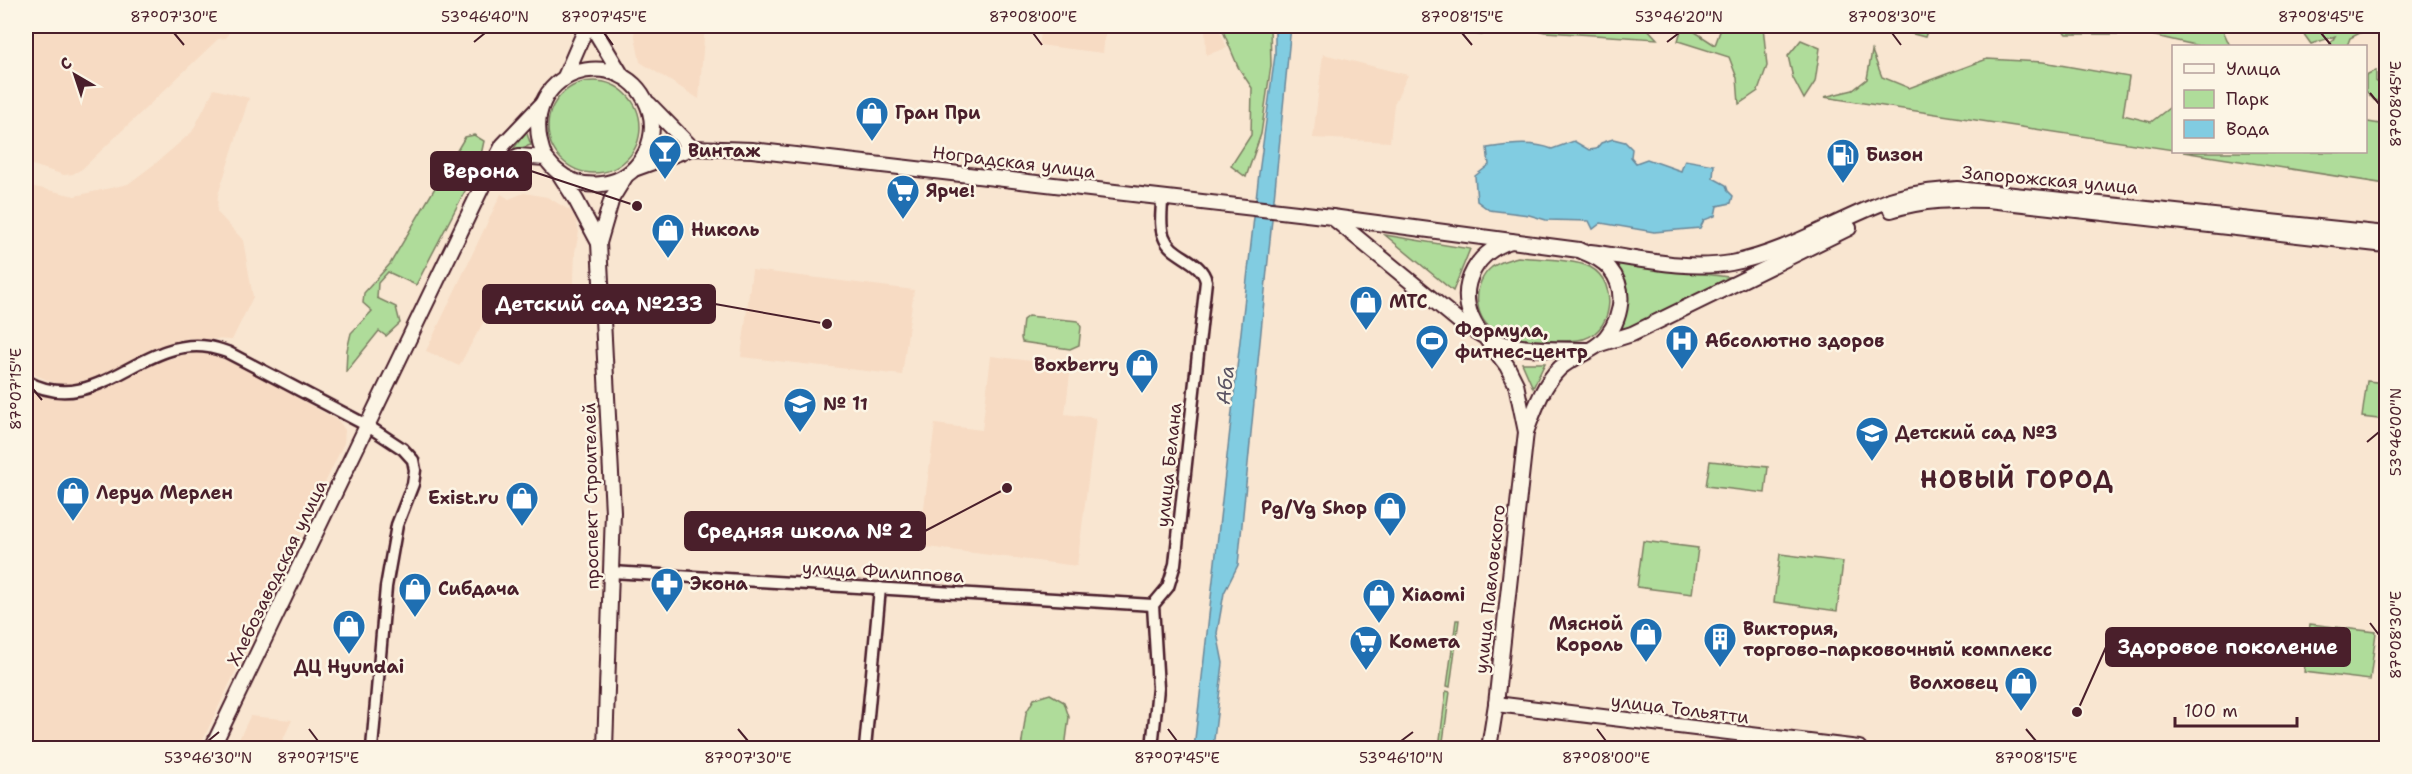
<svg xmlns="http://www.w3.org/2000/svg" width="2412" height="774" viewBox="0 0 2412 774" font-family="'Shantell Sans',sans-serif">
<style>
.built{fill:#f7dbc3}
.green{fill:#afdc9a;stroke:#7c7e62;stroke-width:1.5}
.water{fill:#81cce1;stroke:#6b8798;stroke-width:1.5}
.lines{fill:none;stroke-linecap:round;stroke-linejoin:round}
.minor-casing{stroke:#4a1f2b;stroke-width:15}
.major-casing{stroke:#4a1f2b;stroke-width:18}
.minor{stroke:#fcf5e5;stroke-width:10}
.major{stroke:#fcf5e5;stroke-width:14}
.ticks{fill:none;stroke:#4a1f2b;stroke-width:2}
.labels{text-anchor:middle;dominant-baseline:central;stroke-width:5;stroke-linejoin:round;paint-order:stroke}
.poi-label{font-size:18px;font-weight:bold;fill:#4a1f2b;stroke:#fcf5e5;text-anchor:start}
.street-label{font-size:18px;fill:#4a1f2b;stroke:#fcf5e5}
.water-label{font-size:20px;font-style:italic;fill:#5a5362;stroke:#fcf5e5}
.district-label{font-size:24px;font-weight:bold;letter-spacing:1.5px;fill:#4a1f2b;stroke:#fcf5e5}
.leader{fill:none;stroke:#4a1f2b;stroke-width:2}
.callout-dot{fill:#4a1f2b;stroke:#fcf5e5;stroke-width:2}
.callout{fill:#4a1f2b;stroke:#4a1f2b;stroke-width:2}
.callout-label{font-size:20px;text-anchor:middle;font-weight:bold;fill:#fff}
.neatline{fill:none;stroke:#4a1f2b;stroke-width:2}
.ticks-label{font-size:15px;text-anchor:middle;fill:#4a1f2b}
</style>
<rect width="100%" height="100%" fill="#f9e6d1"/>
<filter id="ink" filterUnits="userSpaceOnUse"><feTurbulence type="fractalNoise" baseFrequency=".0167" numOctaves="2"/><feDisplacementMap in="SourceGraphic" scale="12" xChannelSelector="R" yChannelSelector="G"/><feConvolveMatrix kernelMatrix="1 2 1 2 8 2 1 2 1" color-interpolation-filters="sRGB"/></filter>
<g filter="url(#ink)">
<g class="built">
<path d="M26,26H232L226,38L218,39L82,169L73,174L64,175L26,163Z"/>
<path d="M633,26H705L699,99L640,62Z"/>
<path d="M1042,26H1106L1103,53L1039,45Z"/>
<path d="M1205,26H1218L1227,48L1206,55Z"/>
<path d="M1323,54L1408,75L1394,104L1390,142L1313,138Z"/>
<path d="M214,89L249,98L218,195L217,212L243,240L253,297L232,340L189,338L167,344L89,382L72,387L57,384L26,371V185L75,196L128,184L156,163L192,132Z"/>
<path d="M524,193L547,197L571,211L576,220L579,232L575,252L573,306H533L528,323L484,321L459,366L426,351L501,194L509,199Z"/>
<path d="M752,270L914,290L902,375L741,357Z"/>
<path d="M197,351L227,359L339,421L345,430L344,443L199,748H26V388L52,398L72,399L85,397L152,364Z"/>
<path d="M991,356L1071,366L1065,414L1096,418L1077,566L919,546L935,424L982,430Z"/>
<path d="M250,716L292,720L279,748H235Z"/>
</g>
<g class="green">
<path d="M1221,26H1270L1271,65L1261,134L1246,177L1231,166L1251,135L1252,88L1238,67Z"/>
<path d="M1402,26H1484L1482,35Z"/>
<path d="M1517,26H1645L1657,39L1545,32Z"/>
<path d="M1682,26H1686L1715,45L1722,26H1763L1767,66L1758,91L1739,104L1737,78L1729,57L1678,41Z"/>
<path d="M1862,26H1929L1925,37L1894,29L1875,32Z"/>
<path d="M2059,26H2221L2230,46H2199L2147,34H2066Z"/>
<path d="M2298,26H2369L2366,30L2350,38L2347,46H2329L2335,36L2311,44Z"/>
<path d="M1801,40L1820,48L1815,82L1804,99L1793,78L1788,56Z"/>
<path d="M1872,51L1882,77L1909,88L1987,59L2043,62L2129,77L2123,115L2151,122L2173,105V150L1824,97L1853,90L1867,79Z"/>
<path d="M2376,70V82L2386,80V102L2374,100L2366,91V75Z"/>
<circle cx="594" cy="127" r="46"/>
<path d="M2368,122L2386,125V184L2183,152H2366V123Z"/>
<path d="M526,131L531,145L512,151Z"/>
<path d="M474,135L484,141L479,164L416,285L388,272L378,283L377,298L396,307L400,323L386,336L379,331L346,372L347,350L351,333L372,311L363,303L364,293L390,264L465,137Z"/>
<path d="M1385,235L1470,249L1453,291Z"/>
<path d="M1518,257C1535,259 1575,259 1590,267C1620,283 1613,336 1578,340C1560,342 1507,341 1493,330C1472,315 1473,282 1492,267C1500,262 1509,259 1518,257Z"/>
<path d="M1612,262L1736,278L1628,330H1623Z"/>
<path d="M1028,316L1078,321L1081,327L1079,345L1070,349L1022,342L1021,338L1023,320Z"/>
<path d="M1522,363H1545L1533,388Z"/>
<path d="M2367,381L2386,383V420L2362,417Z"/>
<path d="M1710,461L1768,467L1765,493L1706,486Z"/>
<path d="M1643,541L1698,548L1692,594L1637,587Z"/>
<path d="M1780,554L1843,562L1837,611L1774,602Z"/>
<path d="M1456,620H1459L1450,687L1447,686Z"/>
<path d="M2310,624L2376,632L2370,680L2304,672Z"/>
<path d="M1446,691L1450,692L1442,748H1439Z"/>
<path d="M1050,694L1064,702L1069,717L1065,748H1021L1026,713L1034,699Z"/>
</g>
<g class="water">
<path d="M1275,26H1291L1238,565L1224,593L1217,633L1223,663L1213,748H1194L1259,173L1275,55Z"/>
<path d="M1613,139L1625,142L1632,149L1631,157L1636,163L1647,159L1681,171L1685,160L1714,165L1713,178L1726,185L1728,191L1733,196L1731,203L1717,206L1715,216L1704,220L1700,228L1654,232L1601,223L1593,229L1589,221L1546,220L1529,215L1489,210L1477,201L1475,176L1489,165L1487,148C1509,145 1531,141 1552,149L1574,141L1589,150L1596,149L1601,143Z"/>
</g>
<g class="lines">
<defs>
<g id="minor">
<path d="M26,381C96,420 140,336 209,347C215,348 221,350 227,352L368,426L403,449L413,460L415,470L413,484L397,525L386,587L372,748"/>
<path d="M612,572L1153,605"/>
<path d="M865,748L880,588"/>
<path d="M1152,748L1158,688L1153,605L1168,587L1175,564L1206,281C1201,259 1171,257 1164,237C1159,226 1162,211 1162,199"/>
</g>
<g id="major">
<path d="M592,26L622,76"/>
<path d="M564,79L587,26"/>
<path d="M649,104L692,148"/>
<path d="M491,168L519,156L545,158C549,162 553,168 557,171C581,192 620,188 639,163C650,149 655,130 650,112C627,36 509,69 545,158"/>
<path d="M634,169L692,148L752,150L1332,217L1579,250C1590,255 1602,259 1610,269C1629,292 1620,326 1599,344C1588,353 1571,358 1560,368C1543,384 1534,411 1526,432"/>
<path d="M560,175L576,200L599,243"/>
<path d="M1891,210C1923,200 1955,199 1988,200L2386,245"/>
<path d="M1332,217L1460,322L1485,337L1507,366L1516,384L1526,432L1496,704L1489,748"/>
<path d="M1511,241C1478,251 1458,283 1471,316C1474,323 1480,334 1487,338C1514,351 1557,349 1587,350"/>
<path d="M1590,252C1636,258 1685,271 1731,263C1786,253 1838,219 1890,200C1912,193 1934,191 1957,189L2386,234"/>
<path d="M1600,344L1632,334L1849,228"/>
<path d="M1496,704L1859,748"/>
<path d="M212,748L491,168L503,145L542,104"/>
<path d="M605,748L613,512L599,243L612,198L625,177"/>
</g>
</defs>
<use href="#minor" class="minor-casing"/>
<use href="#major" class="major-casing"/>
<use href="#minor" class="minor"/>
<use href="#major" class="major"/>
</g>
</g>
<path class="ticks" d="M174,33L184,45M604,33L613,45M1033,33L1042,45M1462,33L1472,45M1892,33L1901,45M2321,33L2331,45M474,42L485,33M1667,42L1679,33M2370,93L2379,104M33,389L42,400M2367,442L2379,432M2370,623L2379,635M309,729L318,741M738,729L748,741M1168,729L1177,741M1597,729L1606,741M2026,729L2036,741M208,741L219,732M1401,741L1413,732"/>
<defs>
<symbol id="shop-pin" viewBox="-11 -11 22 30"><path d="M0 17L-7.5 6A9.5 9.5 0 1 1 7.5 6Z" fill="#1f6fb2" stroke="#fcf5e5"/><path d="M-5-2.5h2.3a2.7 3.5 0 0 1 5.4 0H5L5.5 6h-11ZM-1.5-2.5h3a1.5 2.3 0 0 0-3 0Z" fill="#fff"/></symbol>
<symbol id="bar-pin" viewBox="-11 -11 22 30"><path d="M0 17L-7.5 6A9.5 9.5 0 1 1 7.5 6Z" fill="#1f6fb2" stroke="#fcf5e5"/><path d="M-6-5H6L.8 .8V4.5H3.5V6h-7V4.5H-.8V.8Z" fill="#fff"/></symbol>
<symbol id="fuel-pin" viewBox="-11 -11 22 30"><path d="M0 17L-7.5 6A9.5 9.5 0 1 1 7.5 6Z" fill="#1f6fb2" stroke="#fcf5e5"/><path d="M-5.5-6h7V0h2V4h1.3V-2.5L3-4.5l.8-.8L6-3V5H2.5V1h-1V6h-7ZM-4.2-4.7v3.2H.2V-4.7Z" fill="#fff"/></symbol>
<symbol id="supermarket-pin" viewBox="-11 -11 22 30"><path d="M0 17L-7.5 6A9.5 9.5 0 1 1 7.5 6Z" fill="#1f6fb2" stroke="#fcf5e5"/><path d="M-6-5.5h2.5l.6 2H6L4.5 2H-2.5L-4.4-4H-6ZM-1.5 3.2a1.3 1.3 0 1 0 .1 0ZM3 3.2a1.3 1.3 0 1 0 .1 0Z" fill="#fff"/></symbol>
<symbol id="stadium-pin" viewBox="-11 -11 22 30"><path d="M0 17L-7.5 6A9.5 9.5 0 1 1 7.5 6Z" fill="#1f6fb2" stroke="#fcf5e5"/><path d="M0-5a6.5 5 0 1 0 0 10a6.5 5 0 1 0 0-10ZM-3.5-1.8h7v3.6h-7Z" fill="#fff"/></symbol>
<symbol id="hospital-pin" viewBox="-11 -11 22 30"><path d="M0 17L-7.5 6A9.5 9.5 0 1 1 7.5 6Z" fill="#1f6fb2" stroke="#fcf5e5"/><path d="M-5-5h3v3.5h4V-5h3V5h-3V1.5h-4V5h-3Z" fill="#fff"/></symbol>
<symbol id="school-pin" viewBox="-11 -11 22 30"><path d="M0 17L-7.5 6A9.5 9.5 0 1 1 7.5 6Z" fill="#1f6fb2" stroke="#fcf5e5"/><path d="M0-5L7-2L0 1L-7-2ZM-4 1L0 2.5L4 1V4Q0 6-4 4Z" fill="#fff"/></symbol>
<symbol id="pharmacy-pin" viewBox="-11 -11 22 30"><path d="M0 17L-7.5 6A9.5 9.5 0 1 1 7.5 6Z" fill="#1f6fb2" stroke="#fcf5e5"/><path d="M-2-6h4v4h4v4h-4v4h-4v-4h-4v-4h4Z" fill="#fff"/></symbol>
<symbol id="building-pin" viewBox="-11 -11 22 30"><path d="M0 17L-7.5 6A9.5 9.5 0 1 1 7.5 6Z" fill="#1f6fb2" stroke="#fcf5e5"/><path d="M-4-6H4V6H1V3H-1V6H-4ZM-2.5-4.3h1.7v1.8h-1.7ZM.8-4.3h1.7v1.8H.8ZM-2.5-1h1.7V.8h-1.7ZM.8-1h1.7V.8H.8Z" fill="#fff"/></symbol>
</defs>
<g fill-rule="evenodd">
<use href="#shop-pin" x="853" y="94" width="38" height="52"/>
<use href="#bar-pin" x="646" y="132" width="38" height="52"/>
<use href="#fuel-pin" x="1824" y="136" width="38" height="52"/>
<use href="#supermarket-pin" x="884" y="172" width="38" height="52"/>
<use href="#shop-pin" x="649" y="211" width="38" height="52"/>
<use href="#shop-pin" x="1347" y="283" width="38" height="52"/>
<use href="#stadium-pin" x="1413" y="322" width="38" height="52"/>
<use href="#hospital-pin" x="1663" y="322" width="38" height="52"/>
<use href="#shop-pin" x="1123" y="346" width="38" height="52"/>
<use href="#school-pin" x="781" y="385" width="38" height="52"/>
<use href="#school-pin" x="1853" y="414" width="38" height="52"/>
<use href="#shop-pin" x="54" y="474" width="38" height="52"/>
<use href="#shop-pin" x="503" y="479" width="38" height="52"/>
<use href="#shop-pin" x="1371" y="489" width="38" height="52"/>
<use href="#pharmacy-pin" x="648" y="565" width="38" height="52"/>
<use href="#shop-pin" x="396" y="570" width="38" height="52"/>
<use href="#shop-pin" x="1360" y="576" width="38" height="52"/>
<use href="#shop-pin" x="330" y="607" width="38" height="52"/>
<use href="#shop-pin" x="1627" y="615" width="38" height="52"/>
<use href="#building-pin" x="1701" y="620" width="38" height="52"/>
<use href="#supermarket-pin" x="1347" y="623" width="38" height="52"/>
<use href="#shop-pin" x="2002" y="664" width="38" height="52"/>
</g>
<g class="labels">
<g class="poi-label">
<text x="895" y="113">Гран При</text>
<text x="688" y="151">Винтаж</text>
<text x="1866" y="155">Бизон</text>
<text x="926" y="191">Ярче!</text>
<text x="691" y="230">Николь</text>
<text x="1389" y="302">МТС</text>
<text x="1455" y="331">Формула,<tspan x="1455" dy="21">фитнес-центр</tspan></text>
<text x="1705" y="341">Абсолютно здоров</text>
<text x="1119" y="365" text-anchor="end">Boxberry</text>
<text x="823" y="404">№ 11</text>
<text x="1895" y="433">Детский сад №3</text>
<text x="96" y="493">Леруа Мерлен</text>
<text x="499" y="498" text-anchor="end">Exist.ru</text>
<text x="1367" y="508" text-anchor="end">Pg/Vg Shop</text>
<text x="690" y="584">Экона</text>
<text x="438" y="589">Сибдача</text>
<text x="1402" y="595">Xiaomi</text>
<text x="1623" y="624" text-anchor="end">Мясной<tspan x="1623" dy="21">Король</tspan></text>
<text x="1743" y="629">Виктория,<tspan x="1743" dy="21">торгово-парковочный комплекс</tspan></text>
<text x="1389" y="642">Комета</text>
<text x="349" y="667" text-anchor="middle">ДЦ Hyundai</text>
<text x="1998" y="683" text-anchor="end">Волховец</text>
</g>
<g class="street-label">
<text transform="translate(1014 162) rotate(7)">Ноградская улица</text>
<text transform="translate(2050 180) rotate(5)">Запорожская улица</text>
<text transform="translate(1169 465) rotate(-84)">улица Белана</text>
<text transform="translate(591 496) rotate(-91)">проспект Строителей</text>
<text transform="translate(883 572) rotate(3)">улица Филиппова</text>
<text transform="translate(277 573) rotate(-64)">Хлебозаводская улица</text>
<text transform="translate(1490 589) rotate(-84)">улица Павловского</text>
<text transform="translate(1680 709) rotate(7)">улица Тольятти</text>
</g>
<g class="water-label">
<text transform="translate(1225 385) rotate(-83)">Аба</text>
</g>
<g class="district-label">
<text x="2017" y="480">НОВЫЙ ГОРОД</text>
</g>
</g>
<path class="leader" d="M637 206L531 171M827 324L715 304M1007 488L925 531M2077 712L2106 647"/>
<g class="callout-dot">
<circle cx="637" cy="206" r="6"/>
<circle cx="827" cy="324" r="6"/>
<circle cx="1007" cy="488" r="6"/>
<circle cx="2077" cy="712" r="6"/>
</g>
<g class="callout">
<rect x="431" y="152" width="100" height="38" rx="6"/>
<rect x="483" y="285" width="232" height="38" rx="6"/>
<rect x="685" y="512" width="240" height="38" rx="6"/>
<rect x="2106" y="628" width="244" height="38" rx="6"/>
</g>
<g class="callout-label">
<text x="481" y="178">Верона</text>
<text x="599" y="311">Детский сад №233</text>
<text x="805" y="538">Средняя школа № 2</text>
<text x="2228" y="654">Здоровое поколение</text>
</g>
<rect width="2412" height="774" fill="none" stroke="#fcf5e5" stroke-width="66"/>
<rect x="2172" y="45" width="195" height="108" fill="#fcf5e5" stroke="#b59f9b" stroke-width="1.5"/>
<rect x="2184" y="64" width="30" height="9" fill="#fcf5e5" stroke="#b59f9b" stroke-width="1.5"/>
<text x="2226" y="75" font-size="18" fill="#4a1f2b">Улица</text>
<rect x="2184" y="90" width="30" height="18" fill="#afdc9a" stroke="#b59f9b" stroke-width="1.5"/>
<text x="2226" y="105" font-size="18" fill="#4a1f2b">Парк</text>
<rect x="2184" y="120" width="30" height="18" fill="#81cce1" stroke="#b59f9b" stroke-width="1.5"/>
<text x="2226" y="135" font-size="18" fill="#4a1f2b">Вода</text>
<g transform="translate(75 75) rotate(321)" stroke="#fcf5e5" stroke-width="4.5" paint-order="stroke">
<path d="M0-4.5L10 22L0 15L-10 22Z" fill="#4a1f2b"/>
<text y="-9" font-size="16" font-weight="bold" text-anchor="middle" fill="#4a1f2b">С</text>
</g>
<path d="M2175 717v9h122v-9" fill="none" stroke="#4a1f2b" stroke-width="3"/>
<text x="2184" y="717" font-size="18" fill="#4a1f2b" stroke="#fcf5e5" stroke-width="4.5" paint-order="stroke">100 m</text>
<rect x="33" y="33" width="2346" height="708" class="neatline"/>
<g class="ticks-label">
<text x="174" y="22">87°07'30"E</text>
<text x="485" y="22">53°46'40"N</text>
<text x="604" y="22">87°07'45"E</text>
<text x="1033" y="22">87°08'00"E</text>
<text x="1462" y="22">87°08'15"E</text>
<text x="1679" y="22">53°46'20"N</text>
<text x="1892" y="22">87°08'30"E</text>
<text x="2321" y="22">87°08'45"E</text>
<text transform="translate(2396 104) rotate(-90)" y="5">87°08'45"E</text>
<text transform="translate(16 389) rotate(-90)" y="5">87°07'15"E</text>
<text transform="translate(2396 432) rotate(-90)" y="5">53°46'00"N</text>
<text transform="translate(2396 635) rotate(-90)" y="5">87°08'30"E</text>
<text x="208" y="763">53°46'30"N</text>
<text x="318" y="763">87°07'15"E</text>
<text x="748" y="763">87°07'30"E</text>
<text x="1177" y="763">87°07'45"E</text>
<text x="1401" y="763">53°46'10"N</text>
<text x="1606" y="763">87°08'00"E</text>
<text x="2036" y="763">87°08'15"E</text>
</g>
</svg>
